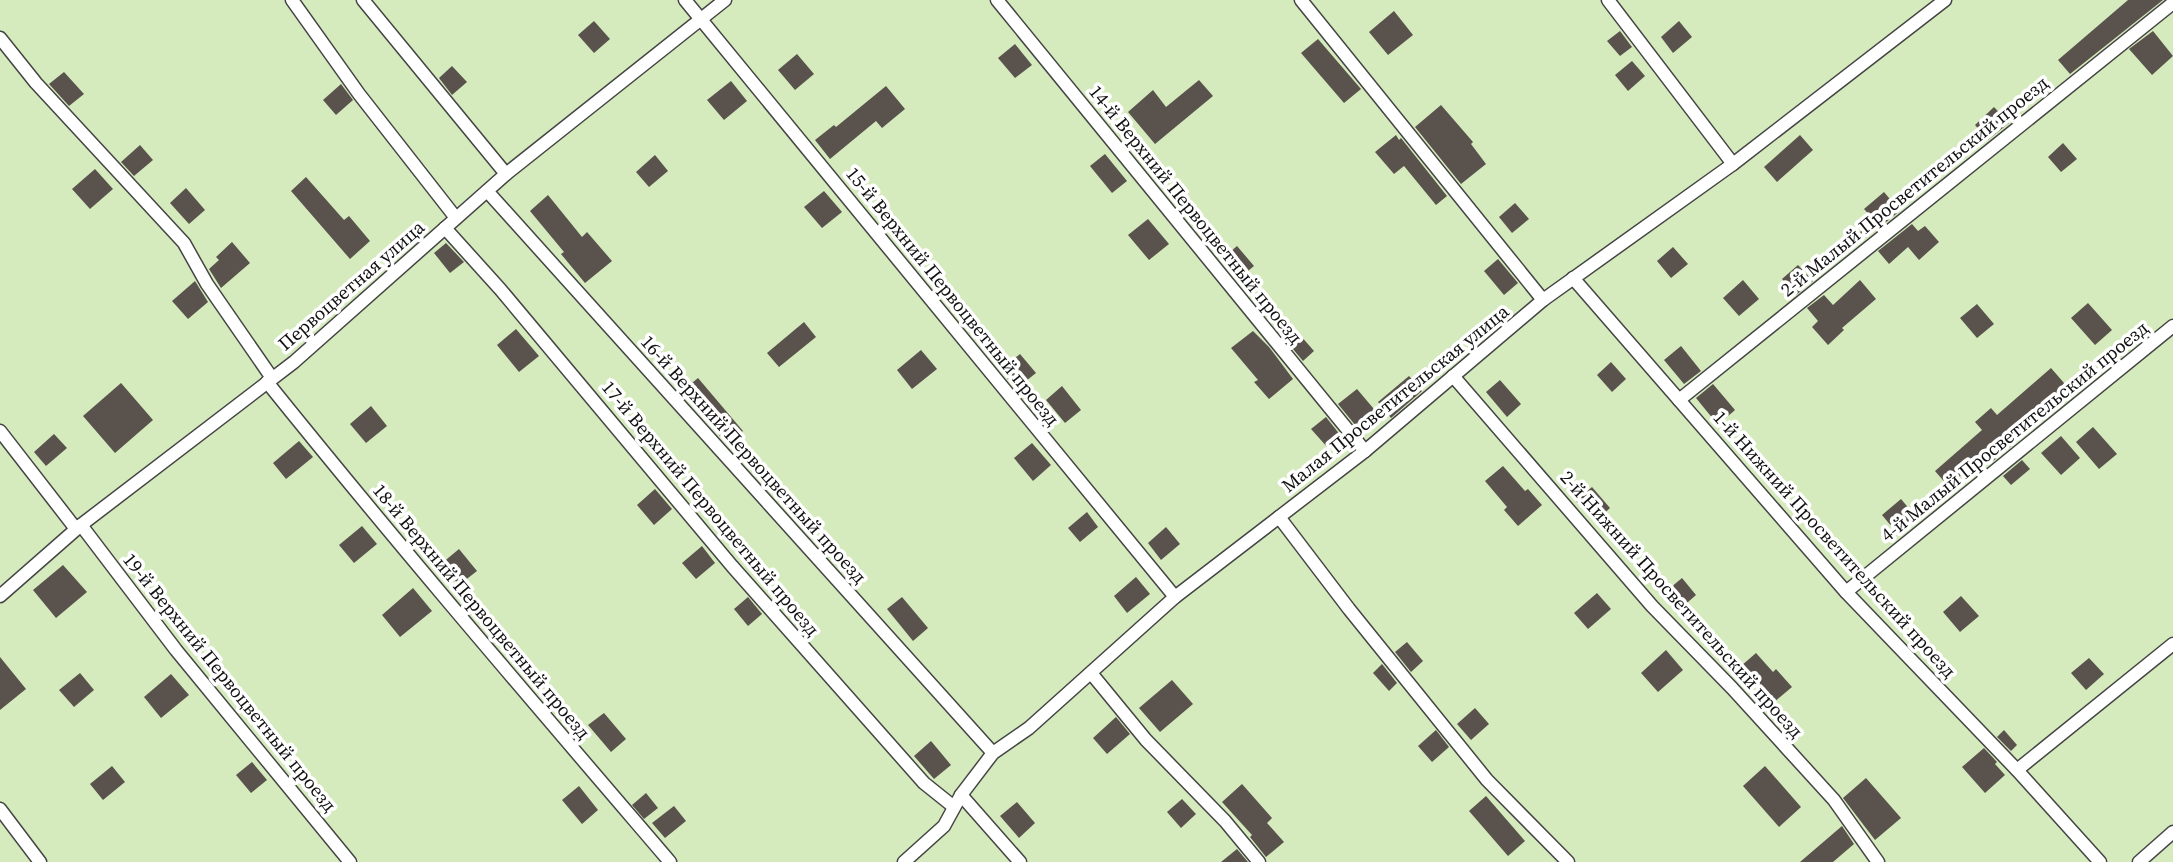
<svg xmlns="http://www.w3.org/2000/svg" width="2173" height="862" viewBox="0 0 2173 862" font-family="'Source Serif 4',serif">
<style>
.green{fill:#d5ebbd}
.building{fill:#5a524d}
.lines{fill:none;stroke-linecap:round;stroke-linejoin:round}
.service-casing{stroke:#444;stroke-width:15}
.service{stroke:#fff;stroke-width:12}
.labels{text-anchor:middle;dominant-baseline:central;stroke-width:7;stroke-linejoin:round;paint-order:stroke}
.street-label{font-size:19px;fill:#111;stroke:#fff}
</style>
<rect width="100%" height="100%" fill="#fffdf5"/>
<rect class="green" x="0" y="0" width="2173" height="862"/>
<g class="building">
<path d="M2128,0H2163L2070,74L2058,60Z"/>
<path d="M1394,11L1413,35L1388,55L1369,32Z"/>
<path d="M594,21L610,39L594,53L578,35Z"/>
<path d="M1679,21L1692,37L1673,53L1661,37Z"/>
<path d="M1620,31L1632,47L1620,56L1607,41Z"/>
<path d="M2153,31L2173,56L2152,75L2129,49Z"/>
<path d="M1318,39L1361,89L1344,103L1301,53Z"/>
<path d="M1015,44L1032,65L1015,78L998,58Z"/>
<path d="M797,54L814,74L795,90L778,70Z"/>
<path d="M1632,61L1645,76L1628,91L1615,75Z"/>
<path d="M452,66L467,82L452,95L439,78Z"/>
<path d="M64,72L84,94L69,106L49,84Z"/>
<path d="M1199,80L1213,96L1155,144L1128,112L1153,90L1166,107Z"/>
<path d="M731,81L747,101L724,120L707,100Z"/>
<path d="M341,84L353,100L336,115L323,100Z"/>
<path d="M886,86L905,109L882,128L876,121L830,159L815,140L834,125L836,127Z"/>
<path d="M1441,105L1473,142L1471,144L1486,164L1461,184L1415,127Z"/>
<path d="M1994,107L2009,123L1988,140L1975,125Z"/>
<path d="M1396,135L1399,140L1401,138L1447,196L1436,205L1404,166L1394,174L1375,152Z"/>
<path d="M1800,135L1813,150L1777,182L1764,167Z"/>
<path d="M2063,143L2077,159L2061,172L2048,157Z"/>
<path d="M140,145L153,160L134,176L121,162Z"/>
<path d="M1105,154L1127,181L1112,193L1090,166Z"/>
<path d="M655,155L668,171L649,187L636,172Z"/>
<path d="M95,169L113,189L90,209L72,189Z"/>
<path d="M306,177L344,220L349,216L370,241L350,259L291,191Z"/>
<path d="M186,188L205,210L189,224L170,203Z"/>
<path d="M824,191L842,212L822,228L804,207Z"/>
<path d="M1884,192L1900,211L1866,238L1860,232L1874,220L1864,209Z"/>
<path d="M548,195L582,237L587,232L612,261L585,283L561,254L564,252L530,211Z"/>
<path d="M1515,203L1529,219L1512,233L1499,217Z"/>
<path d="M1148,219L1169,244L1149,260L1128,235Z"/>
<path d="M1912,224L1918,231L1925,226L1939,242L1919,260L1908,247L1889,264L1878,251Z"/>
<path d="M232,242L250,263L221,288L209,269L219,260L216,257Z"/>
<path d="M446,243L464,262L450,273L434,253Z"/>
<path d="M1237,246L1254,266L1237,280L1221,260Z"/>
<path d="M1673,247L1688,264L1671,278L1657,261Z"/>
<path d="M1498,259L1518,283L1504,295L1484,271Z"/>
<path d="M1798,265L1813,281L1796,295L1782,279Z"/>
<path d="M1743,280L1759,299L1739,316L1723,298Z"/>
<path d="M1860,280L1876,299L1842,328L1844,330L1828,345L1812,327L1818,321L1807,308L1824,295L1833,305Z"/>
<path d="M195,281L208,302L188,319L172,301Z"/>
<path d="M2088,303L2112,330L2095,345L2071,318Z"/>
<path d="M1977,304L1994,324L1977,338L1960,318Z"/>
<path d="M804,322L816,337L779,367L767,353Z"/>
<path d="M1293,327L1314,351L1303,361L1282,336Z"/>
<path d="M516,329L539,356L519,372L497,345Z"/>
<path d="M1253,331L1269,347L1293,379L1269,399L1254,382L1258,380L1231,348Z"/>
<path d="M1681,346L1701,371L1684,384L1664,360Z"/>
<path d="M921,350L937,369L912,389L897,370Z"/>
<path d="M1020,354L1036,373L1016,389L1000,370Z"/>
<path d="M1611,362L1626,379L1612,392L1597,375Z"/>
<path d="M2051,368L2071,391L2042,416L2035,408L2003,437L2011,446L1992,462L1985,455L1948,486L1935,471L1982,430L1975,422L1991,408L1997,415Z"/>
<path d="M1409,376L1422,391L1391,418L1378,402Z"/>
<path d="M698,378L743,431L727,444L681,392Z"/>
<path d="M1500,380L1521,404L1507,417L1486,392Z"/>
<path d="M121,383L153,420L115,453L83,416Z"/>
<path d="M1713,384L1735,410L1718,425L1696,398Z"/>
<path d="M1062,386L1081,410L1065,423L1046,400Z"/>
<path d="M1357,389L1379,415L1360,431L1338,404Z"/>
<path d="M371,406L387,426L366,443L350,424Z"/>
<path d="M1326,417L1341,436L1328,448L1311,429Z"/>
<path d="M2093,427L2117,454L2099,469L2076,442Z"/>
<path d="M54,434L67,448L46,466L34,452Z"/>
<path d="M2061,436L2080,458L2061,475L2041,453Z"/>
<path d="M299,441L313,457L286,479L273,463Z"/>
<path d="M1032,443L1051,465L1033,481L1014,458Z"/>
<path d="M2022,460L2030,469L2011,485L2003,476Z"/>
<path d="M1503,466L1525,491L1528,489L1542,505L1518,526L1504,510L1507,507L1485,481Z"/>
<path d="M1592,487L1610,508L1595,522L1576,501Z"/>
<path d="M655,489L672,509L654,525L637,505Z"/>
<path d="M1901,499L1916,517L1897,533L1882,515Z"/>
<path d="M1087,512L1098,527L1080,542L1068,528Z"/>
<path d="M362,526L377,544L354,563L339,545Z"/>
<path d="M1166,527L1180,544L1161,560L1148,543Z"/>
<path d="M702,546L715,563L696,579L682,563Z"/>
<path d="M459,549L477,571L459,585L441,564Z"/>
<path d="M63,565L87,592L56,618L33,590Z"/>
<path d="M1136,577L1150,594L1127,613L1114,596Z"/>
<path d="M1682,578L1696,595L1679,610L1664,593Z"/>
<path d="M413,588L432,611L400,637L382,615Z"/>
<path d="M1597,593L1611,609L1588,629L1574,613Z"/>
<path d="M1961,596L1979,616L1960,632L1943,612Z"/>
<path d="M748,597L762,614L748,626L734,609Z"/>
<path d="M902,597L928,628L913,641L887,609Z"/>
<path d="M1407,642L1423,661L1411,672L1395,652Z"/>
<path d="M1666,650L1683,670L1658,692L1641,673Z"/>
<path d="M1756,653L1773,672L1776,669L1792,687L1773,703L1741,666Z"/>
<path d="M0,657L26,689L0,710Z"/>
<path d="M2089,658L2104,674L2086,690L2071,673Z"/>
<path d="M1382,664L1397,683L1389,691L1373,673Z"/>
<path d="M80,673L94,690L74,707L59,690Z"/>
<path d="M171,674L189,695L161,718L144,697Z"/>
<path d="M1172,680L1193,704L1160,732L1139,708Z"/>
<path d="M1475,708L1489,724L1471,740L1457,724Z"/>
<path d="M604,713L626,739L611,752L588,725Z"/>
<path d="M1116,717L1130,734L1107,754L1093,738Z"/>
<path d="M1436,730L1449,747L1432,762L1418,746Z"/>
<path d="M2004,730L2017,745L2011,751L1997,737Z"/>
<path d="M931,741L951,765L934,779L914,756Z"/>
<path d="M1984,748L1997,762L1995,764L2005,775L1985,793L1962,767Z"/>
<path d="M252,762L267,780L251,793L236,775Z"/>
<path d="M112,766L125,782L103,800L90,784Z"/>
<path d="M1765,766L1801,807L1779,827L1743,786Z"/>
<path d="M1866,778L1901,818L1875,840L1843,798Z"/>
<path d="M1242,784L1272,818L1267,823L1284,842L1266,857L1250,837L1252,835L1222,802Z"/>
<path d="M579,786L598,810L582,824L562,800Z"/>
<path d="M646,793L658,808L644,819L632,805Z"/>
<path d="M1486,796L1525,841L1508,856L1469,811Z"/>
<path d="M1182,799L1196,814L1181,828L1167,812Z"/>
<path d="M1017,802L1035,823L1019,838L1000,816Z"/>
<path d="M674,806L686,821L665,838L652,823Z"/>
<path d="M1842,826L1854,844L1833,862H1800Z"/>
<path d="M1237,849L1248,862H1221Z"/>
</g>
<g class="lines">
<defs>
<g id="service">
<path d="M292,0L359,94L456,218"/>
<path d="M363,0L506,174"/>
<path d="M685,0L1175,597"/>
<path d="M997,0L1365,451"/>
<path d="M1301,0L1543,300"/>
<path d="M1608,0L1733,164"/>
<path d="M0,38L36,83L184,243L207,284L272,378"/>
<path d="M487,191L993,753"/>
<path d="M445,228L500,289L732,566L924,783L954,807"/>
<path d="M1573,278L1846,592L2017,770L2100,862"/>
<path d="M1453,376L1652,606L1732,688L1834,800L1878,862"/>
<path d="M267,382C398,545 534,703 670,862"/>
<path d="M1679,400L2173,3"/>
<path d="M0,431L76,529"/>
<path d="M1279,517L1349,609L1487,780L1568,862"/>
<path d="M81,525L176,650L350,862"/>
<path d="M1846,592L2173,326"/>
<path d="M0,596L81,525L294,362L506,174L725,0"/>
<path d="M1091,673L1146,740L1225,821L1259,862"/>
<path d="M2017,770L2173,644"/>
<path d="M961,795L1020,862"/>
<path d="M0,809L40,862"/>
<path d="M904,862L944,826L961,795L993,753L1029,728L1175,597L1365,451L1543,300L1733,164L1945,0"/>
<path d="M2139,862L2173,832"/>
</g>
</defs>
<use href="#service" class="service-casing"/>
<use href="#service" class="service"/>
</g>
<g class="labels">
<g class="street-label">
<text transform="translate(1914 186) rotate(-39)">2-й Малый Просветительский проезд</text>
<text transform="translate(1196 214) rotate(51)">14-й Верхний Первоцветный проезд</text>
<text transform="translate(351 285) rotate(-41)">Первоцветная улица</text>
<text transform="translate(953 296) rotate(51)">15-й Верхний Первоцветный проезд</text>
<text transform="translate(1395 398) rotate(-39)">Малая Просветительская улица</text>
<text transform="translate(2014 431) rotate(-39)">4-й Малый Просветительский проезд</text>
<text transform="translate(754 459) rotate(48)">16-й Верхний Первоцветный проезд</text>
<text transform="translate(711 508) rotate(50)">17-й Верхний Первоцветный проезд</text>
<text transform="translate(1835 544) rotate(48)">1-й Нижний Просветительский проезд</text>
<text transform="translate(1682 604) rotate(48)">2-й Нижний Просветительский проезд</text>
<text transform="translate(482 611) rotate(50)">18-й Верхний Первоцветный проезд</text>
<text transform="translate(230 682) rotate(51)">19-й Верхний Первоцветный проезд</text>
</g>
</g>
</svg>
